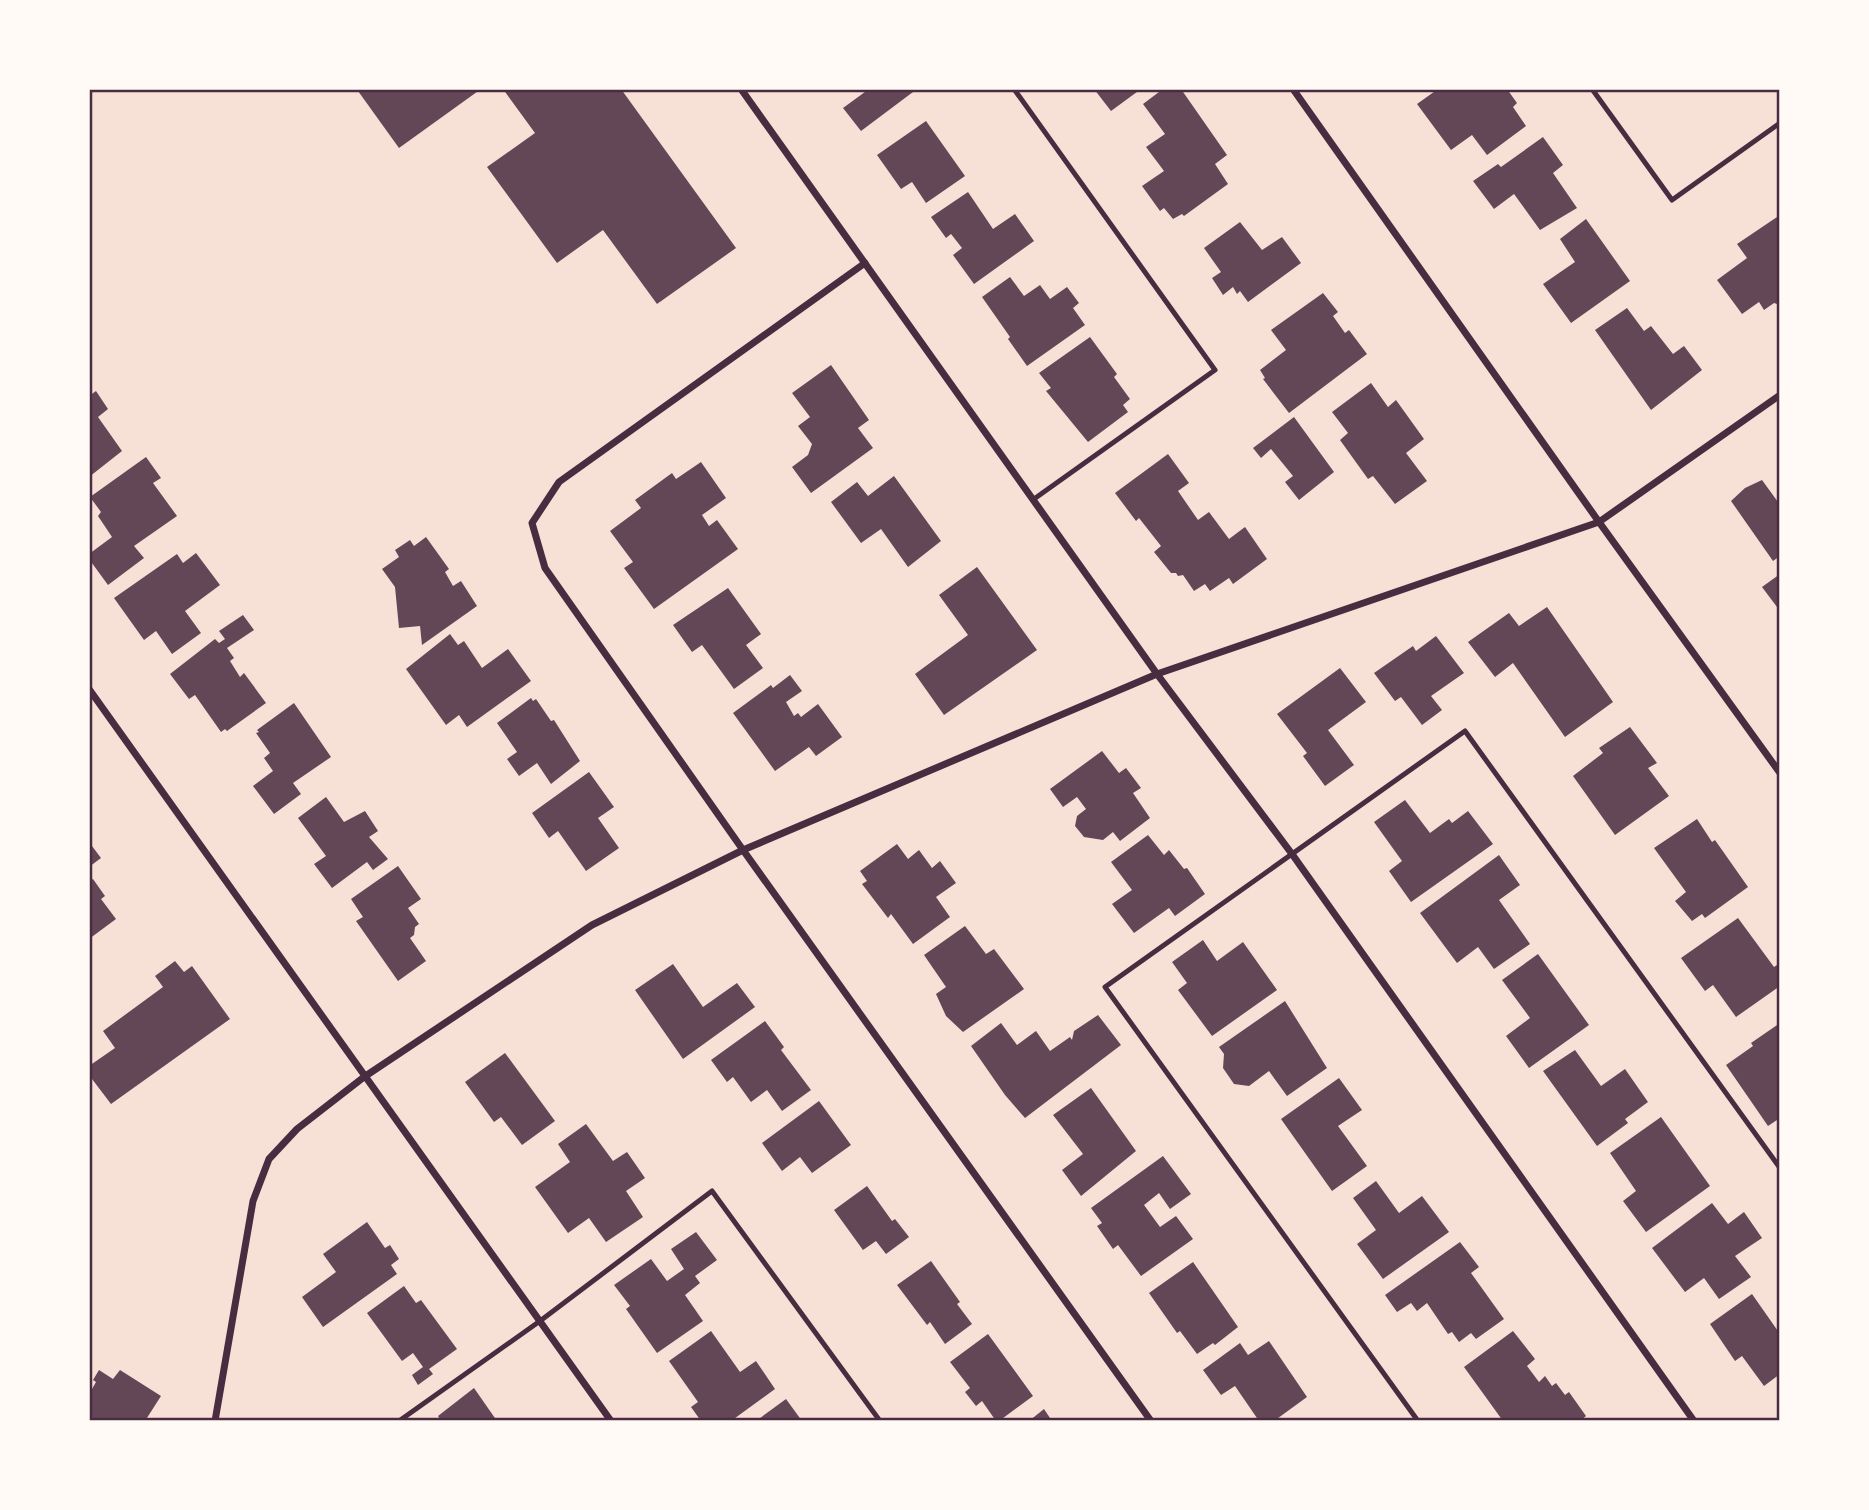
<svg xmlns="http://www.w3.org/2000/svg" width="1869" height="1510" viewBox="0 0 1869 1510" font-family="Karla,sans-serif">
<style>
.building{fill:#644757}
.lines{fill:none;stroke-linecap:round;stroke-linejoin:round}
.service{stroke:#4a2c40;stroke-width:5}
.minor{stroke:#4a2c40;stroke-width:7}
.neatline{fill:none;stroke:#4a2c40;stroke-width:2.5}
</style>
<rect width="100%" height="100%" fill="#f7e1d7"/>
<g class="building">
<path d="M361,89H481L399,148L358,91Z"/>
<path d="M503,89H621L736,248L657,304L603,230L557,263L487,167L535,133Z"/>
<path d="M869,89H917L861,131L843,108Z"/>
<path d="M1094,89H1141L1111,111Z"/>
<path d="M1163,89H1181L1227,155L1215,164L1228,184L1184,216L1182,214L1173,219L1164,208L1160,211L1142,186L1164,171L1146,147L1165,134L1143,104Z"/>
<path d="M1438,89H1507L1517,103L1513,107L1526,126L1487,155L1472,135L1451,150L1417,104Z"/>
<path d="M926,121L965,176L926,203L912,182L901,189L877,155Z"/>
<path d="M1543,137L1563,165L1553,173L1577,208L1540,230L1514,194L1494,209L1473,181L1498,164L1501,167Z"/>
<path d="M968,192L993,229L1015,214L1034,241L974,284L953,255L962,248L951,234L946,238L931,217Z"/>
<path d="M1780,215V305L1774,303L1764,310L1759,302L1742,314L1717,280L1747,258L1737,244Z"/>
<path d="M1586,219L1630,281L1571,323L1543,284L1575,262L1560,239Z"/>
<path d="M1240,222L1262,250L1282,237L1301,263L1248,302L1240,291L1237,294L1233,287L1223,295L1212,278L1221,272L1204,248Z"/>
<path d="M1010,277L1024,296L1040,285L1050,299L1067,287L1079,303L1073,308L1085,325L1027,366L1008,339L1010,337L982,297Z"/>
<path d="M1323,293L1338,312L1333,316L1345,333L1349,330L1367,354L1289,413L1263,379L1265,378L1260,370L1286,350L1271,330Z"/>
<path d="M1627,308L1644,331L1651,326L1673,354L1684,346L1702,370L1651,410L1595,330Z"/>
<path d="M1090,337L1117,374L1114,377L1130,399L1123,405L1128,412L1088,442L1046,391L1051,388L1039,373Z"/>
<path d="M831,365L869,420L858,428L873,448L811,493L792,467L808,455L812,444L798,426L810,417L792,393Z"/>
<path d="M1371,383L1388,407L1396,400L1424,439L1406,453L1427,481L1395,504L1373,476L1368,479L1340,440L1348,433L1332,412Z"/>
<path d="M96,391L108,409L98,417L122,451L89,477V396Z"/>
<path d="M1294,417L1334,472L1299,500L1285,482L1293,476L1271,449L1261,458L1253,448Z"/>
<path d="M1168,454L1189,483L1178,491L1198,520L1209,512L1229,539L1245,527L1267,559L1233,584L1229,578L1210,591L1205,584L1194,591L1183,575L1178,576L1176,573H1171L1154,552L1161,546L1139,518L1136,521L1115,493Z"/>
<path d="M146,457L161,478L153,483L177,516L134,546L144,558L108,585L89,559V554L112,537L98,516L101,512L90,497Z"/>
<path d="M701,462L726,498L702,515L709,526L717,520L738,549L654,609L624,568L633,562L610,531L641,508L635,500L672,473L676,479Z"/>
<path d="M894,476L941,541L908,567L881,529L861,543L831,502L857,482L868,496Z"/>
<path d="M1762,480L1778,502L1780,501V556L1773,561L1731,501L1745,488Z"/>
<path d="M426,537L449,569L445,572L453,586L461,581L477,606L422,645L420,626L399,628L395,587L382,569L399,557L395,550L410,540L414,546Z"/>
<path d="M196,553L220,585L185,611L201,633L172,654L156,631L144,640L114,598L177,554L183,563Z"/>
<path d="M977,567L1037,650L944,715L915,674L968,635L939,595Z"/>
<path d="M1780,574V611L1762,587Z"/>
<path d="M728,588L761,634L746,645L763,668L734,689L702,645L692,652L673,625Z"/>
<path d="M1547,607L1613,702L1565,737L1513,663L1495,677L1468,642L1509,613L1519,626Z"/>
<path d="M243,615L254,630L227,648L234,658L230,661L240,677L244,673L266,703L227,731L225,729L221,732L195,695L189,699L170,674L215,639L219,643L225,639L219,631Z"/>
<path d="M450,634L458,645L464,641L482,668L508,649L531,681L467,727L459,715L446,725L406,669Z"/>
<path d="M1436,636L1464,673L1431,696L1442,710L1422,725L1401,697L1395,701L1374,673L1413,646L1416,651Z"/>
<path d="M1340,668L1366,702L1328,730L1354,765L1325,786L1303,756L1307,753L1277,714Z"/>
<path d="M790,675L802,691L786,702L794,716L798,713L801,717L818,704L842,737L816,756L809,747L775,771L733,713L771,685L773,688Z"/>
<path d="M531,698L533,701L536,699L551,721L554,720L580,761L551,784L537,763L519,776L507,759L517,752L497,723Z"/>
<path d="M294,703L331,757L293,783L301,794L274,814L253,786L273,771L264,758L270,753L256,733L259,732L257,730Z"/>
<path d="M1630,727L1657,763L1648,768L1669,796L1615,835L1573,776L1603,753L1599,748Z"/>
<path d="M1102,751L1119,773L1126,768L1141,788L1133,793L1150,818L1120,841L1113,832L1103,840L1084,837L1075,826L1077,816L1086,809L1077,797L1063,807L1050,789Z"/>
<path d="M589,772L614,807L598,818L619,848L586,871L558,831L549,838L532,813Z"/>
<path d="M326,797L344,822L365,811L378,831L369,837L388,859L373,870L367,862L332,888L314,864L326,856L298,818Z"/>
<path d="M1405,800L1430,833L1449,819L1452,823L1468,811L1493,844L1411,902L1389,871L1402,861L1374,822Z"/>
<path d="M1697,819L1712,842L1715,840L1748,887L1705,918L1702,914L1692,921L1675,901L1686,892L1654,848Z"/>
<path d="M1148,835L1164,855L1169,850L1184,869L1187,868L1205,894L1175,916L1169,908L1134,933L1112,904L1132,890L1111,862Z"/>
<path d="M89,842L101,858L89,867Z"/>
<path d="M897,844L908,859L919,850L932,868L940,861L956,883L936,897L950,917L913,944L891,914L888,918L862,884L867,881L860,871Z"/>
<path d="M1499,855L1520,885L1499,900L1530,944L1494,969L1478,947L1457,963L1420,913Z"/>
<path d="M398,866L421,899L408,908L419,924L415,927L414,935L410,938L426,961L398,981L356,921L363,917L351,899Z"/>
<path d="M93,879L105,896L101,899L116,919L89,939V881Z"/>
<path d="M1738,918L1774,967L1780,963V986L1736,1017L1713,985L1705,991L1681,958Z"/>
<path d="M965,926L986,954L994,949L1024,989L963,1032L946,1016L936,994L946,987L924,955Z"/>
<path d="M1203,940L1217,961L1243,942L1277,990L1212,1036L1178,990L1187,983L1172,962Z"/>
<path d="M1538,954L1589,1025L1529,1068L1506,1036L1530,1018L1502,980Z"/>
<path d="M175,961L184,972L192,966L230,1019L111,1104L89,1075V1066L115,1048L103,1031L163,987L155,976Z"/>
<path d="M673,964L703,1007L737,983L755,1007L683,1059L635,990Z"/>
<path d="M1285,1001L1327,1068L1287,1096L1269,1071L1249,1086L1234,1084L1223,1068L1224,1054L1219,1047Z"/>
<path d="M1098,1015L1121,1045L1025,1118L1005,1095L971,1046L1001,1023L1017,1045L1036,1031L1050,1051L1070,1037L1072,1040L1074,1031Z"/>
<path d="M765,1021L784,1047L781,1050L811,1090L782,1111L767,1090L751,1102L733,1077L727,1082L711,1060Z"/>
<path d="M1780,1023V1118L1768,1126L1726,1065L1753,1046L1751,1043Z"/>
<path d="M1575,1050L1601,1086L1625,1069L1648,1102L1625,1119L1628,1123L1597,1146L1543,1071Z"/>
<path d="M505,1053L555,1121L522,1145L501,1117L494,1122L465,1082Z"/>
<path d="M1339,1078L1362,1110L1338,1126L1367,1166L1332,1191L1281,1119Z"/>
<path d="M1091,1088L1136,1151L1081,1196L1062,1170L1083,1154L1053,1115Z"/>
<path d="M819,1101L851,1145L812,1173L800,1157L782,1171L762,1143Z"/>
<path d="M1661,1117L1710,1186L1646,1232L1623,1201L1636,1191L1610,1153Z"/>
<path d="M586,1124L613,1161L627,1152L645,1178L626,1191L643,1217L606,1242L589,1218L568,1233L535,1187L570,1162L558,1144Z"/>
<path d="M1163,1156L1191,1194L1170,1209L1159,1193L1144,1205L1160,1227L1176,1216L1193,1239L1141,1276L1118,1245L1113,1249L1097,1226L1102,1223L1091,1208Z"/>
<path d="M1376,1181L1399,1213L1422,1196L1449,1232L1383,1279L1357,1244L1376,1230L1353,1198Z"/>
<path d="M867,1186L892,1221L895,1219L909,1237L886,1254L876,1241L863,1250L834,1210Z"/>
<path d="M1712,1203L1728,1224L1744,1212L1762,1238L1735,1256L1751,1277L1719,1299L1704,1278L1685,1292L1652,1248Z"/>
<path d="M367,1222L385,1248L390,1245L399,1259L391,1265L397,1274L323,1327L302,1297L336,1272L323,1254Z"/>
<path d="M696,1232L717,1260L695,1276L700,1283L685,1295L703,1321L657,1353L626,1309L630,1306L614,1285L651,1259L667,1281L684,1269L671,1249Z"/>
<path d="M1460,1242L1479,1267L1471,1273L1504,1319L1476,1339L1471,1333L1459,1342L1452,1332L1448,1334L1427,1303L1417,1311L1411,1303L1397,1312L1385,1295Z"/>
<path d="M931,1261L960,1302L957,1304L972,1324L945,1344L930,1322L927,1325L897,1285Z"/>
<path d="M1193,1262L1238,1327L1215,1345L1213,1343L1197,1354L1180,1331L1177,1333L1149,1293Z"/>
<path d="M404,1286L416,1303L421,1300L457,1349L429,1369L433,1374L418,1385L412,1375L423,1367L413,1353L402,1361L367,1313Z"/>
<path d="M1752,1294L1780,1334V1374L1764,1386L1742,1356L1735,1361L1710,1324Z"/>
<path d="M711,1331L740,1372L756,1361L775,1389L731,1421H701L691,1407L698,1402L669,1361Z"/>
<path d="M1513,1331L1535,1359L1527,1366L1539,1382L1545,1376L1552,1386L1556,1383L1565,1395L1569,1392L1586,1416L1580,1421H1503L1464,1367Z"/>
<path d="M988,1334L1033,1396L999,1421H996L982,1401L976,1406L965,1392L970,1388L950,1362Z"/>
<path d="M1269,1341L1307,1397L1274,1421H1259L1235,1386L1221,1395L1203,1370L1240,1343L1248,1355Z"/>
<path d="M99,1370L113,1379L120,1370L161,1396L145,1421H89V1387L92,1389L96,1382L93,1380Z"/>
<path d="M474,1388L497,1421H441L438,1416Z"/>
<path d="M786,1399L802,1421H756Z"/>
<path d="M1044,1409L1052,1421H1029Z"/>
</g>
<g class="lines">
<g class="service">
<path d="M1014,89L1215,370L1034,499"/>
<path d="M1592,89L1672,200L1780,123"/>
<path d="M399,1421L540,1321L712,1191L880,1421"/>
<path d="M1418,1421L1105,987L1465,731L1780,1168"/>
</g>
<g class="minor">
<path d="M741,89L1157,674L1292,854L1694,1421"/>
<path d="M1293,89L1599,522L1780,773"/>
<path d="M865,263L559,482L532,523L545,568L743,850L1151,1421"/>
<path d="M89,689L611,1421"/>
<path d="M215,1421L253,1201L269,1159L297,1129L364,1077L592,925L743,850L1157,674L1599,522L1780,395"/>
</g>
</g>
<rect width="1869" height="1510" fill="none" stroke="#fffaf5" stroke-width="182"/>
<rect x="91" y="91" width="1687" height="1328" class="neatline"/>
</svg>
